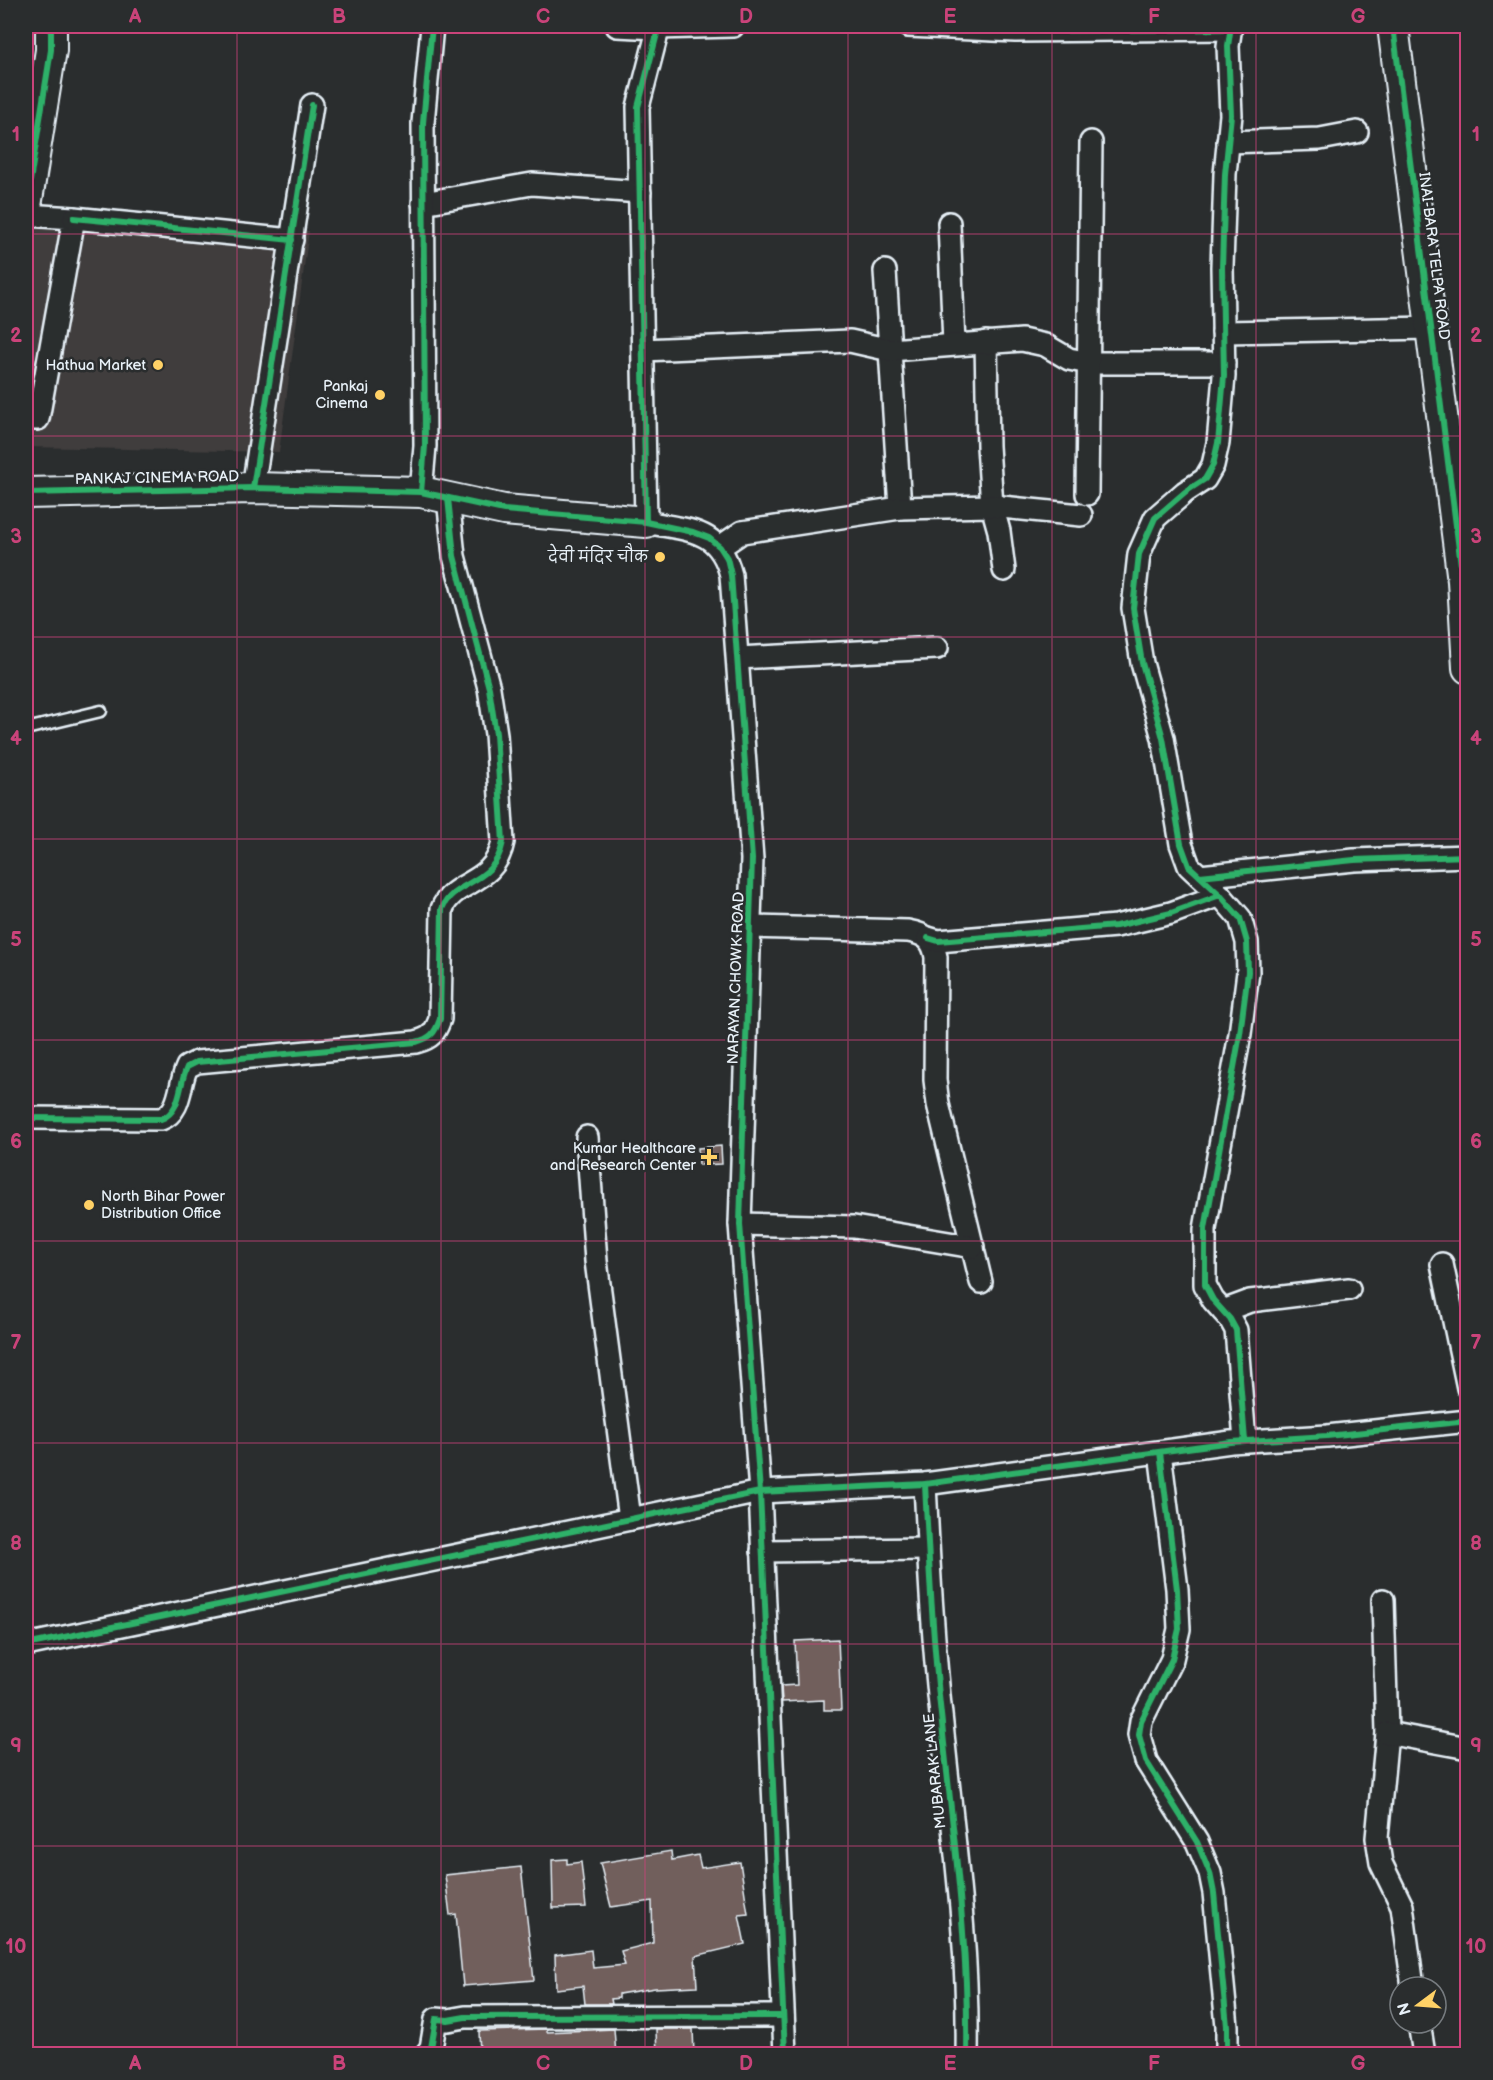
<svg xmlns="http://www.w3.org/2000/svg" width="1493" height="2080" viewBox="0 0 1493 2080" font-family="'Balsamiq Sans','Playpen Sans Deva',sans-serif">
<style>
.built{fill:#3f3c3c}
.building{fill:#715e5c;stroke:#e8f1f8;stroke-width:1.5}
.lines{fill:none;stroke-linecap:round;stroke-linejoin:round}
.lane-casing{stroke:#e8f1f8;stroke-width:15}
.street-casing{stroke:#e8f1f8;stroke-width:26}
.secondary-casing{stroke:#e8f1f8;stroke-width:34}
.lane{stroke:#2a2d2e;stroke-width:10}
.street{stroke:#2a2d2e;stroke-width:21}
.secondary{stroke:#2a2d2e;stroke-width:30}
.cycleway-casing{stroke:#2a2d2e;stroke-width:10}
.cycleway{stroke:#2db169;stroke-width:6}
.grid{fill:none;stroke:#ca437a;stroke-width:1.5;stroke-opacity:0.55}
.poi-dot{fill:#ffd166;stroke:#2a2d2e;stroke-width:2}
.labels{text-anchor:middle;dominant-baseline:central;stroke-width:5;stroke-linejoin:round;paint-order:stroke}
.street-label{font-size:15px;fill:#e8f1f8;stroke:#2a2d2e}
.poi-label{font-size:15px;fill:#e8f1f8;stroke:#2a2d2e;text-anchor:end}
.neatline{fill:none;stroke:#ca437a;stroke-width:2}
.grid-label{font-size:20px;text-anchor:middle;font-weight:bold;fill:#ca437a}
</style>
<rect width="100%" height="100%" fill="#2a2d2e"/>
<filter id="ink" filterUnits="userSpaceOnUse"><feTurbulence type="fractalNoise" baseFrequency=".0167" numOctaves="2"/><feDisplacementMap in="SourceGraphic" scale="12" xChannelSelector="R" yChannelSelector="G"/><feConvolveMatrix kernelMatrix="1 2 1 2 8 2 1 2 1" color-interpolation-filters="sRGB"/></filter>
<g filter="url(#ink)">
<path class="built" d="M37,203L309,231L279,452L26,447V282Z"/>
<g class="building">
<path d="M721,1146L722,1164L699,1165L698,1148Z"/>
<path d="M838,1639L841,1710H824V1700L782,1702L781,1686L797,1685L795,1641Z"/>
<path d="M671,1851L672,1860L698,1855L701,1868L740,1862L748,1914L739,1915L745,1944L695,1956L697,1986L655,1988L619,1994V1998L611,1999L612,2004H585L583,1986L556,1989L555,1955L591,1950L593,1968L625,1965L621,1951L653,1943L652,1901L611,1907L600,1863Z"/>
<path d="M567,1859V1864L581,1862L586,1907L553,1908L552,1860Z"/>
<path d="M521,1867L534,1980L463,1986L456,1914L450,1915L445,1875Z"/>
<path d="M547,2029V2032L614,2029L616,2055H480L479,2031Z"/>
<path d="M656,2029H693L694,2055H657Z"/>
</g>
<g class="lines">
<defs>
<path id="lane" d="M26,729L101,711"/>
<g id="street">
<path d="M617,26L657,28L733,26"/>
<path d="M659,26L638,107L646,522C688,531 719,527 731,575L752,859L740,1224L760,1492L785,2054"/>
<path d="M908,26L1015,31L1230,29"/>
<path d="M1231,26L1228,46L1231,115L1225,174L1222,267L1224,376L1218,443L1213,465L1205,479L1185,492L1155,518L1139,554L1133,608L1142,663L1163,738L1181,844L1189,866L1220,895L1240,918L1247,942L1248,972L1240,1034L1205,1229V1285L1213,1300L1230,1319L1236,1330L1245,1441"/>
<path d="M1228,142L1320,139L1357,132"/>
<path d="M423,203L532,184L640,192"/>
<path d="M26,215L74,218L38,419H26"/>
<path d="M74,218L292,240"/>
<path d="M949,223L954,344"/>
<path d="M885,271L900,508"/>
<path d="M1223,332L1431,328"/>
<path d="M986,342L988,446L992,506L999,531L1004,570"/>
<path d="M643,350L850,341L890,350L1022,340L1045,345L1069,359L1089,363H1224"/>
<path d="M253,488L312,105"/>
<path d="M421,492L425,446L423,123L432,26"/>
<path d="M1087,494L1091,142"/>
<path d="M720,547L742,532L900,508L992,506L1081,515"/>
<path d="M738,658L937,648"/>
<path d="M1200,876L1354,860L1468,856"/>
<path d="M750,927L908,931C925,934 933,939 936,957L935,1080L938,1104L981,1282"/>
<path d="M928,938L938,941L1116,926L1171,913L1220,895"/>
<path d="M26,1118L161,1119C180,1112 179,1089 185,1072L187,1067L197,1062L416,1042C431,1038 435,1033 440,1019L442,909C453,879 494,887 503,842L496,734L489,688L454,556L448,498"/>
<path d="M587,1137L596,1261L630,1519"/>
<path d="M740,1224L854,1227L973,1247"/>
<path d="M1442,1264L1468,1388"/>
<path d="M1223,1311L1250,1301L1349,1289"/>
<path d="M1160,1452L1177,1589L1179,1629L1172,1659L1141,1721L1139,1735L1146,1761L1197,1842L1210,1873L1214,1893L1227,2026V2054"/>
<path d="M925,1484C929,1565 933,1645 942,1724C953,1834 969,1944 967,2054"/>
<path d="M762,1551L928,1549"/>
<path d="M1383,1600L1387,1733L1377,1838L1381,1863L1402,1906L1413,1987"/>
<path d="M26,1645L760,1492L925,1484L1231,1442L1327,1436L1468,1421"/>
<path d="M1387,1733L1468,1748"/>
<path d="M1419,2023L1424,2054"/>
<path d="M426,2054L431,2048L436,2019L448,2020L465,2017L783,2016"/>
</g>
<g id="secondary">
<path d="M1393,26L1463,581L1468,668"/>
<path d="M26,206L51,50V26"/>
<path d="M26,493L253,488L421,492L504,510L646,522"/>
</g>
</defs>
<use href="#lane" class="lane-casing"/>
<use href="#street" class="street-casing"/>
<use href="#secondary" class="secondary-casing"/>
<use href="#lane" class="lane"/>
<use href="#street" class="street"/>
<use href="#secondary" class="secondary"/>
<defs>
<g id="cycleway">
<path d="M908,26L1015,31L1230,29"/>
<path d="M1231,26L1228,46L1231,115L1225,174L1222,267L1224,376L1218,443L1213,465L1205,479L1185,492L1155,518L1139,554L1133,608L1142,663L1163,738L1181,844L1189,866L1220,895L1240,918L1247,942L1248,972L1240,1034L1205,1229V1285L1213,1300L1230,1319L1236,1330L1245,1441"/>
<path d="M1393,26L1463,581L1468,668"/>
<path d="M657,28L733,26"/>
<path d="M26,206L51,50V26"/>
<path d="M74,218L292,240"/>
<path d="M253,488L312,105"/>
<path d="M421,492L425,446L423,123L432,26"/>
<path d="M26,493L253,488L421,492L504,510L646,522L693,532L709,538L720,547L727,558L731,575L752,859L740,1224L760,1492L785,2054"/>
<path d="M646,522L638,107L659,26"/>
<path d="M1200,876L1354,860L1468,856"/>
<path d="M928,938L938,941L1116,926L1171,913L1220,895"/>
<path d="M26,1118L161,1119C180,1112 179,1089 185,1072L187,1067L197,1062L416,1042C431,1038 435,1033 440,1019L442,909C453,879 494,887 503,842L496,734L489,688L454,556L448,498"/>
<path d="M1160,1452L1177,1589L1179,1629L1172,1659L1141,1721L1139,1735L1146,1761L1197,1842L1210,1873L1214,1893L1227,2026V2054"/>
<path d="M925,1484C929,1565 933,1645 942,1724C953,1834 969,1944 967,2054"/>
<path d="M26,1645L760,1492L925,1484L1231,1442L1327,1436L1468,1421"/>
<path d="M426,2054L431,2048L436,2019L448,2020L465,2017L783,2016"/>
</g>
</defs>
<use href="#cycleway" class="cycleway-casing"/>
<use href="#cycleway" class="cycleway"/>
</g>
</g>
<path class="grid" d="M237,26V2054M441,26V2054M645,26V2054M848,26V2054M1052,26V2054M1256,26V2054M26,234H1468M26,436H1468M26,637H1468M26,839H1468M26,1040H1468M26,1241H1468M26,1443H1468M26,1644H1468M26,1846H1468"/>
<g class="poi-dot">
<circle cx="158" cy="365" r="6"/>
<circle cx="380" cy="395" r="6"/>
<circle cx="660" cy="557" r="6"/>
<path d="M706 1148h6v6h6v6h-6v6h-6v-6h-6v-6h6z"/>
<circle cx="89" cy="1205" r="6"/>
</g>
<g class="labels">
<g class="street-label">
<text transform="translate(1434 256) rotate(83)">INAI-BARA TELPA ROAD</text>
<text transform="translate(157 478) rotate(-1)">PANKAJ CINEMA ROAD</text>
<text transform="translate(736 978) rotate(-88)">NARAYAN CHOWK ROAD</text>
<text transform="translate(935 1771) rotate(-96)">MUBARAK LANE</text>
</g>
<g class="poi-label">
<text x="146" y="365">Hathua Market</text>
<text x="368" y="386">Pankaj<tspan x="368" dy="17">Cinema</tspan></text>
<text x="648" y="557">देवी मंदिर चौक</text>
<text x="696" y="1148">Kumar Healthcare<tspan x="696" dy="17">and Research Center</tspan></text>
<text x="101" y="1196" text-anchor="start">North Bihar Power<tspan x="101" dy="17">Distribution Office</tspan></text>
</g>
</g>
<rect width="1493" height="2080" fill="none" stroke="#2a2d2e" stroke-width="66"/>
<g transform="translate(1418 2005) rotate(254)"><circle r="28" fill="#2a2d2e" stroke="#767b7f" stroke-width="1.5"/>
<path d="M0-4.5L10 22L0 15L-10 22Z" fill="#ffd166"/>
<text y="-9" font-size="16" font-weight="bold" text-anchor="middle" fill="#e8f1f8">N</text>
</g>
<rect x="33" y="33" width="1427" height="2014" class="neatline"/>
<g class="grid-label">
<text x="135" y="23">A</text>
<text x="339" y="23">B</text>
<text x="543" y="23">C</text>
<text x="746" y="23">D</text>
<text x="950" y="23">E</text>
<text x="1154" y="23">F</text>
<text x="1358" y="23">G</text>
<text x="16" y="141">1</text>
<text x="1476" y="141">1</text>
<text x="16" y="342">2</text>
<text x="1476" y="342">2</text>
<text x="16" y="543">3</text>
<text x="1476" y="543">3</text>
<text x="16" y="745">4</text>
<text x="1476" y="745">4</text>
<text x="16" y="946">5</text>
<text x="1476" y="946">5</text>
<text x="16" y="1148">6</text>
<text x="1476" y="1148">6</text>
<text x="16" y="1349">7</text>
<text x="1476" y="1349">7</text>
<text x="16" y="1550">8</text>
<text x="1476" y="1550">8</text>
<text x="16" y="1752">9</text>
<text x="1476" y="1752">9</text>
<text x="16" y="1953">10</text>
<text x="1476" y="1953">10</text>
<text x="135" y="2070">A</text>
<text x="339" y="2070">B</text>
<text x="543" y="2070">C</text>
<text x="746" y="2070">D</text>
<text x="950" y="2070">E</text>
<text x="1154" y="2070">F</text>
<text x="1358" y="2070">G</text>
</g>
</svg>
